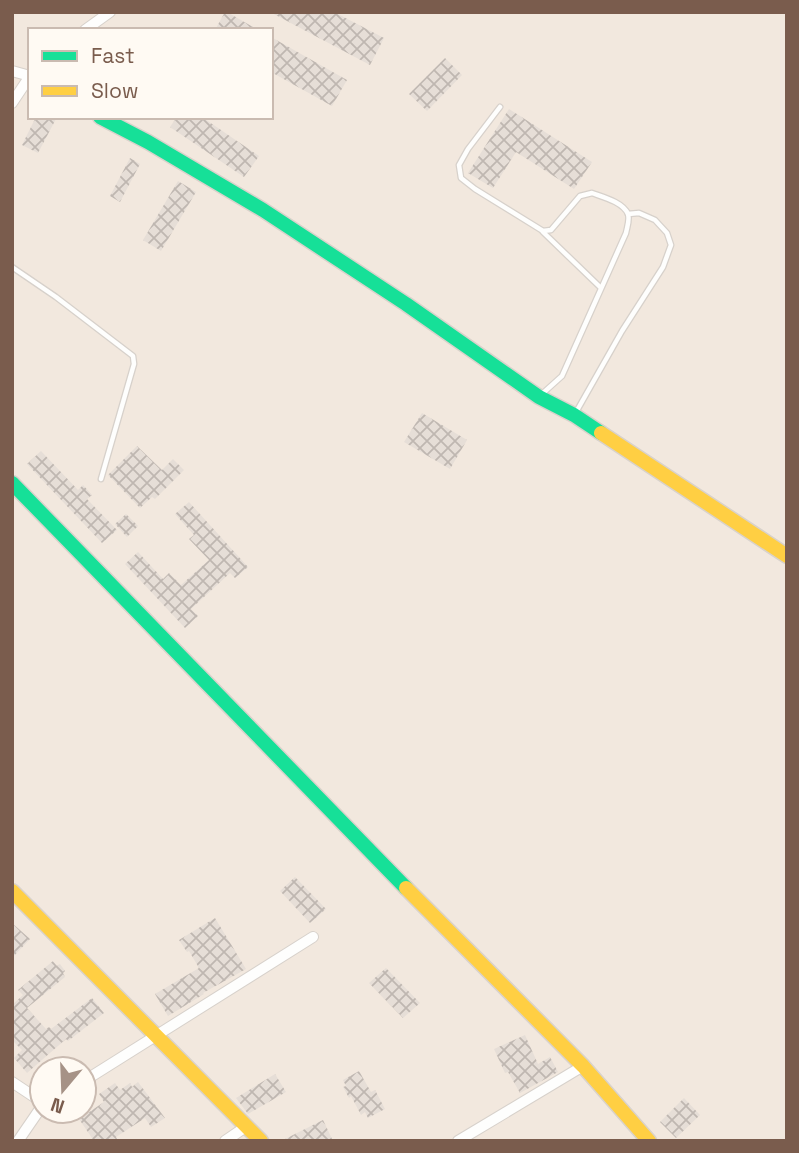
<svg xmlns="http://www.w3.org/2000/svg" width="799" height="1153" viewBox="0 0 799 1153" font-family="'Space Grotesk',sans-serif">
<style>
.residential{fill:#f2e8de;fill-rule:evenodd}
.building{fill:url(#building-cross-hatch)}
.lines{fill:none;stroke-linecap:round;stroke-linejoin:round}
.lane-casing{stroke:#d7d1cb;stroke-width:7}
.street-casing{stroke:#d7d1cb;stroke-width:12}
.fast-casing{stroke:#d9d2cb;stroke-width:17}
.slow-casing{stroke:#d9d2cb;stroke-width:17}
.lane{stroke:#fefefd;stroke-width:4.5}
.street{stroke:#fefefd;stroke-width:10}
.fast{stroke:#16e098;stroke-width:14}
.slow{stroke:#ffcf43;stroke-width:14}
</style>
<defs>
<pattern id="building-cross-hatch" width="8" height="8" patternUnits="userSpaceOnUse" patternTransform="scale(1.75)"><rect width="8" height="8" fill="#e6ded7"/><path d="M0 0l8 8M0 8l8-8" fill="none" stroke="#bfb7b1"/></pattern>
</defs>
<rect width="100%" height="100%" fill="#f9f5f0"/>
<path class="residential" d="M12,12H787V1141H12ZM30,30H271V117H30ZM42,1069H84V1111H42Z"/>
<g class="building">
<path d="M225,12H227L258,30H215Z"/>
<path d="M270,12H334L384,38L370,65Z"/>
<path d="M271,37L347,80L332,106L271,72Z"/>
<path d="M445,58L462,75L427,111L409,94Z"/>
<path d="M509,109L592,162L574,189L516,152L493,188L468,173Z"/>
<path d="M36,117H57L38,153L22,145Z"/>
<path d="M177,117H202L259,156L244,177L170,127Z"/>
<path d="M130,158L140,164L120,202L110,196Z"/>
<path d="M178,181L196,192L161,251L143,240Z"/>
<path d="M422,413L467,440L450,469L404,442Z"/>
<path d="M137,446L162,470L173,459L184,470L155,499L152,497L140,508L108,475Z"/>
<path d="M41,451L78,490L83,485L92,495L87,499L117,530L102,543L27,464Z"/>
<path d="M189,502L248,567L235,578L230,573L191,609L198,616L185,628L125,564L138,552L163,579L169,573L181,585L209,560L189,539L194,535L175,514Z"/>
<path d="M126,514L138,526L127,537L115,524Z"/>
<path d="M295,877L326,909L310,923L280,891Z"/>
<path d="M215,918L246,969L203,993L204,994L168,1016L155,994L199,968L189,951L187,952L179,940Z"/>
<path d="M12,923L30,939L12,958Z"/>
<path d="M53,961L57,966L60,964L65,971L63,973L65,977L27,1008L46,1029L49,1027L51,1029L92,998L104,1013L68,1041L66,1039L27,1073L14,1058L22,1050L12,1040V1005L23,995L18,990Z"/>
<path d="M386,968L420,1003L403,1018L369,983Z"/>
<path d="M525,1035L538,1064L550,1057L558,1072L520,1093L508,1072L505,1073L494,1049Z"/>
<path d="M359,1071L371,1092L375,1090L385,1109L368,1118L365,1112L361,1115L351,1096L349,1098L343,1087L346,1086L343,1080Z"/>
<path d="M275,1074L286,1092L248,1114L236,1098Z"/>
<path d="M138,1082L165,1118L151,1127L145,1118L116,1137L118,1141H94L79,1119L104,1102L99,1094L115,1083L120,1090L130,1083L132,1087Z"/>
<path d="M684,1098L700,1115L676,1138L660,1122Z"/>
<path d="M323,1120L333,1141H281Z"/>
</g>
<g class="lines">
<defs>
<g id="lane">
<path d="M500,107L468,149L459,165L461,178L475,189L543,231L551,230L580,196L592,193C603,197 623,202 628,214C630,220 627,227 626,233L562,376L542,394"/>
<path d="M543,232L600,287"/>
<path d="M12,267L56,297L133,356L134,364L101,479"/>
<path d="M575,414L622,331L663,267L671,245L667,233L655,220L639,213L628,214"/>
</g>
<g id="street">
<path d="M85,30L110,12"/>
<path d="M12,71L30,76"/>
<path d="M12,103L30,76"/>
<path d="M84,1081L313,937"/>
<path d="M12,1082L42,1102"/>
<path d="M18,1141L42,1106"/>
<path d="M225,1141L247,1126"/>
<path d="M458,1141L583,1066"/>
</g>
<g id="fast">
<path d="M100,117L148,142L263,210L406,304L539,397L574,415L601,433"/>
<path d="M12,483L406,888"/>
</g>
<g id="slow">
<path d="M601,433L787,556"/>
<path d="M406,888L583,1066L649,1141"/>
<path d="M12,891L261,1141"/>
</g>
</defs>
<use href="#lane" class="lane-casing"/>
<use href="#street" class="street-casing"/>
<use href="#fast" class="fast-casing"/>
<use href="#slow" class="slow-casing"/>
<use href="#lane" class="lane"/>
<use href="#street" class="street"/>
<use href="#fast" class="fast"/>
<use href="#slow" class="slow"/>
</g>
<rect width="799" height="1153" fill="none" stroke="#7a5c4d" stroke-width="28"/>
<rect x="28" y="28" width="245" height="91" fill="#fffaf3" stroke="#cabbb1" stroke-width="2"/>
<rect x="42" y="51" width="35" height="10" fill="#16e098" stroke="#cabbb1" stroke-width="2"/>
<text x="91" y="63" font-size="21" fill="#7a5c4d">Fast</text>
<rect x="42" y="86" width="35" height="10" fill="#ffcf43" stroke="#cabbb1" stroke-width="2"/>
<text x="91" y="98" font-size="21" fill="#7a5c4d">Slow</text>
<g transform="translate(63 1090) rotate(199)"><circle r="33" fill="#fffaf3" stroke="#cabbb1" stroke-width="2"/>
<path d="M0-5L12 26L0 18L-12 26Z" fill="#a69286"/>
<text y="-10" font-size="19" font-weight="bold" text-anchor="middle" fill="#7a5c4d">N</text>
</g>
</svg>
